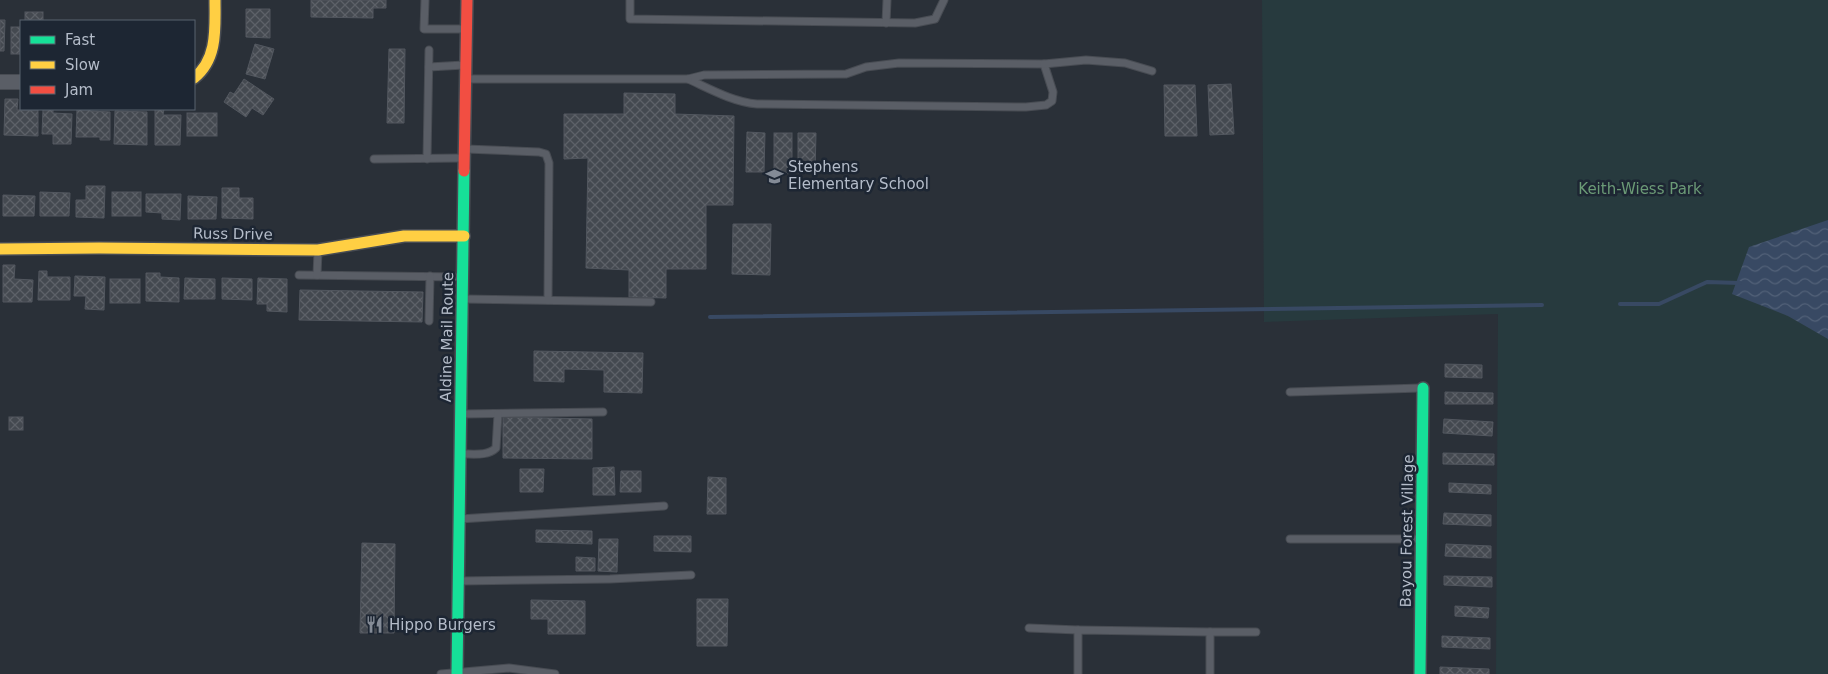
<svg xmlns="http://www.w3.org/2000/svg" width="1828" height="674" viewBox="0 0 1828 674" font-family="'DejaVu Sans',sans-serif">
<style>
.green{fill:#273a3e}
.water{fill:url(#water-waves)}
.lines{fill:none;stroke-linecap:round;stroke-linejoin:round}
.stream{stroke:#384963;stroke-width:4}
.building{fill:url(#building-cross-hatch);stroke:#52575f}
.lane-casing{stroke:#484c53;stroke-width:9}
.street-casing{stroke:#484c53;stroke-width:16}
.fast-casing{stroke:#484c53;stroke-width:14}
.slow-casing{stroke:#484c53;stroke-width:14}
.jam-casing{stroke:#484c53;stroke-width:14}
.lane{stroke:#5a5e66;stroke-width:7}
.street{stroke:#5a5e66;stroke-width:14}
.fast{stroke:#16e098;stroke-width:11}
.slow{stroke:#ffcf43;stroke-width:11}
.jam{stroke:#f24e42;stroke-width:11}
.labels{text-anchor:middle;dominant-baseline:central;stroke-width:5;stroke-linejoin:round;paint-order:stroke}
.poi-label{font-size:15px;fill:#b4bcc9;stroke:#1d2633;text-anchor:start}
.park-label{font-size:15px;fill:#6b9a76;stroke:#1d2633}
.street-label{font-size:15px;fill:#b4bcc9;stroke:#1d2633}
</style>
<defs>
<pattern id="water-waves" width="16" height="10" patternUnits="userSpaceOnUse" patternTransform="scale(1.25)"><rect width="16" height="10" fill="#384963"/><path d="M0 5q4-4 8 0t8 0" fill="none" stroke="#526178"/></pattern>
<pattern id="building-cross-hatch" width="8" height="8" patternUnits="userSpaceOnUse" patternTransform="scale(1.25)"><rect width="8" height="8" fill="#444950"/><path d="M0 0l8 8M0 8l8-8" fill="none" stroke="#5d6168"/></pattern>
</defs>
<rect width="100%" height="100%" fill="#2a3038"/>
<path class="green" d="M1262,0H1828V674H1496L1498,314L1264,322Z"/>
<path class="water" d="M1828,220V339L1788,316L1732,294L1749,247Z"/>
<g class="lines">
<g class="stream">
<path d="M1620,304H1659L1707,282L1740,283"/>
<path d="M710,317L1542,305"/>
</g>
</g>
<g class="building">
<path d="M311,0H386V8H373V18L311,17Z"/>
<path d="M246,9H270V38L246,37Z"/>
<rect x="25" y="12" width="18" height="9"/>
<path d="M0,20H5L4,51H0Z"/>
<rect x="11" y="27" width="10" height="27"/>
<path d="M255,44L274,49L265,79L246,74Z"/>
<path d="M389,49H405L404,123H387Z"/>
<path d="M244,79L274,99L263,115L252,108L246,117L224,102L230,92L234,94Z"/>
<path d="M1231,84L1234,134L1210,135L1208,85Z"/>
<path d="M1164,85H1195L1197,136H1165Z"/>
<path d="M624,93L675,94V114L734,116L733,205H706V269H666V298L629,297V270L586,268L588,158L564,159V114H624Z"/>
<path d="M5,99H18L17,110H38V136L4,135Z"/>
<path d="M43,109H53V113L72,114L71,144H53V134H42Z"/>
<path d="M77,109H90V111L110,112V140H100V137H76Z"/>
<path d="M155,109H164L163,115H181L180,145H155Z"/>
<path d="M115,111L147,112V145L114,144Z"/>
<rect x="187" y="113" width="30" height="23"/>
<path d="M747,132L765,133L764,172H746Z"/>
<rect x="774" y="133" width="18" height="40"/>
<path d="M798,133H816L815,173H798Z"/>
<path d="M86,186H105L104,218L76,217V200H86Z"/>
<path d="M222,188H239V198H253V219L222,218Z"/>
<path d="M40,192L70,193L69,216H40Z"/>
<rect x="112" y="192" width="29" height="24"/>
<path d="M146,194H181L180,220L162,219V213L146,212Z"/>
<path d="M3,195L35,196L34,216H3Z"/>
<path d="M188,196L217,197L216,219H188Z"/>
<path d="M733,224H771L770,275L732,274Z"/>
<path d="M3,265H15L14,279L33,280L32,302H3Z"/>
<path d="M39,271H47V277H70V300H38Z"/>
<path d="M146,273H160V277L179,278V302L146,301Z"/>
<path d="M75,276L105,277L104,310L85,309L86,296H74Z"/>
<path d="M185,278L215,279V299H184Z"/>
<path d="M222,278L252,279V300L222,299Z"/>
<path d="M258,278L287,279V312L267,311V304H257Z"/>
<rect x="110" y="279" width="30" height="24"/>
<path d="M300,290L423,292L422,322L299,320Z"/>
<path d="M534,351L643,353L642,393L604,392V370L564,369V382L534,381Z"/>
<path d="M1445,364L1482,365V378L1445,377Z"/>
<path d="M1445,392L1493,393V404H1445Z"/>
<rect x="9" y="417" width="14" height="13"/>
<path d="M503,417L592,419V459L503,458Z"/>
<path d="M1444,419L1493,422L1492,436L1443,433Z"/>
<path d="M1443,453L1494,454V465L1443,464Z"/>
<path d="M614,467L615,495H593V468Z"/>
<path d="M520,469H544L543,492H520Z"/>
<path d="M621,471H641V492H620Z"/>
<path d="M708,477L726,478V514H707Z"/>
<path d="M1449,483L1491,485V494L1449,492Z"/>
<path d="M1444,513L1491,515V526L1443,524Z"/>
<path d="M536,530L592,531V544L536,542Z"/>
<path d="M654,536H691V552L654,551Z"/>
<path d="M599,539H618L617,572L598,571Z"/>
<path d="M362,543L395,544L394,633H360Z"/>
<path d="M1446,544L1491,546V558L1445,556Z"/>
<path d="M576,557L595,558V571H576Z"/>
<path d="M1444,576L1492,577V587L1444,585Z"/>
<path d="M697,599H728L727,646H697Z"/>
<path d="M531,600L585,601V634H548V619H531Z"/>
<path d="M1455,606L1489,608L1488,618L1455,616Z"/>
<path d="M1442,636L1490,638V649L1442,647Z"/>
<path d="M1440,667L1489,669V674H1440Z"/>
</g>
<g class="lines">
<defs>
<g id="lane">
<path d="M425,0L424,29H464"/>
<path d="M630,0V19L915,23L935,19L944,0"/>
<path d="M886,23L887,0"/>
<path d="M899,63L1044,64L1053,92L1052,101L1046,105L1026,107L757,104C733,102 710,89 688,79L704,75L846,74L866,67Z"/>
<path d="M1044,64L1086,60L1125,63L1152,71"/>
<path d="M429,67L464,65"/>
<path d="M467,79H688"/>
<path d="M466,149L539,152L546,154L549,163L548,300"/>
<path d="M374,159L462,158"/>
<path d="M427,159L429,50"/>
<path d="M299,275L462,277"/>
<path d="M317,275L318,251"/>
<path d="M463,299L651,302"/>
<path d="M429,321L430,276"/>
<path d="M1290,392L1421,388"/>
<path d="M463,414L603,412"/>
<path d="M463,454C474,454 488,456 496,448L498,414"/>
<path d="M460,519L664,506"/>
<path d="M1290,539H1421"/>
<path d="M459,581L610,579L691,575"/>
<path d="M1029,628L1078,630"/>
<path d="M1210,632H1256"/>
<path d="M441,674L509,668L555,674"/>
<path d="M1078,674V630L1210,632V674"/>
</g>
<path id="street" d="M0,82H21"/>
<g id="fast">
<path d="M457,674L464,171"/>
<path d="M1420,674L1423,388"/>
</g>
<g id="slow">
<path d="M194,78C218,59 215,28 215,0"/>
<path d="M0,249L99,248L318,250L404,236H464"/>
</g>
<path id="jam" d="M464,171L467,0"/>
</defs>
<use href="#lane" class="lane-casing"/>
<use href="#street" class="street-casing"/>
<use href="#fast" class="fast-casing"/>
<use href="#slow" class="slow-casing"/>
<use href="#jam" class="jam-casing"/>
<use href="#lane" class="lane"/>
<use href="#street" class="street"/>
<use href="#fast" class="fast"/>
<use href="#slow" class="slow"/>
<use href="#jam" class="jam"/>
</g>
<defs>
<symbol id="school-bare" viewBox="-9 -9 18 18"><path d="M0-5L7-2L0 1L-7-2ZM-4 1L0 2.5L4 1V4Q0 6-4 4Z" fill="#848b96" stroke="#1d2633" stroke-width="2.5" paint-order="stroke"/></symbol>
<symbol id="restaurant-bare" viewBox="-9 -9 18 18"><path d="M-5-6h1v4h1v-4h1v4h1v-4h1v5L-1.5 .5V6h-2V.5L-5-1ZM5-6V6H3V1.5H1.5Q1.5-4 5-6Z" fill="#848b96" stroke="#1d2633" stroke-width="2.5" paint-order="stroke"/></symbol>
</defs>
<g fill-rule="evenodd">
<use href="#school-bare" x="762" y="164" width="25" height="25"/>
<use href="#restaurant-bare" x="362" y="612" width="25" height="25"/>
</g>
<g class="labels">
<g class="poi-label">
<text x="788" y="167">Stephens<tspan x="788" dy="17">Elementary School</tspan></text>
<text x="389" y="625">Hippo Burgers</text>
</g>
<g class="park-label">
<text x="1640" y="189">Keith-Wiess Park</text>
</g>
<g class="street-label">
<text transform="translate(233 234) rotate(1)">Russ Drive</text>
<text transform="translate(447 337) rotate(-89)">Aldine Mail Route</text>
<text transform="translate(1407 531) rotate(-89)">Bayou Forest Village</text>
</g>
</g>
<rect x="20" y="20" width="175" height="90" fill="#1d2633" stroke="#59626f"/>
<rect x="30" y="36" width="25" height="8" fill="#16e098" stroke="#59626f"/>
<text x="65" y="45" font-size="15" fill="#b4bcc9">Fast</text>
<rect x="30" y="61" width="25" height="8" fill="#ffcf43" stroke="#59626f"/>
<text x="65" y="70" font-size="15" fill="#b4bcc9">Slow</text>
<rect x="30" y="86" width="25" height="8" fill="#f24e42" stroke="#59626f"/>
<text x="65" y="95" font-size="15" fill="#b4bcc9">Jam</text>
</svg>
